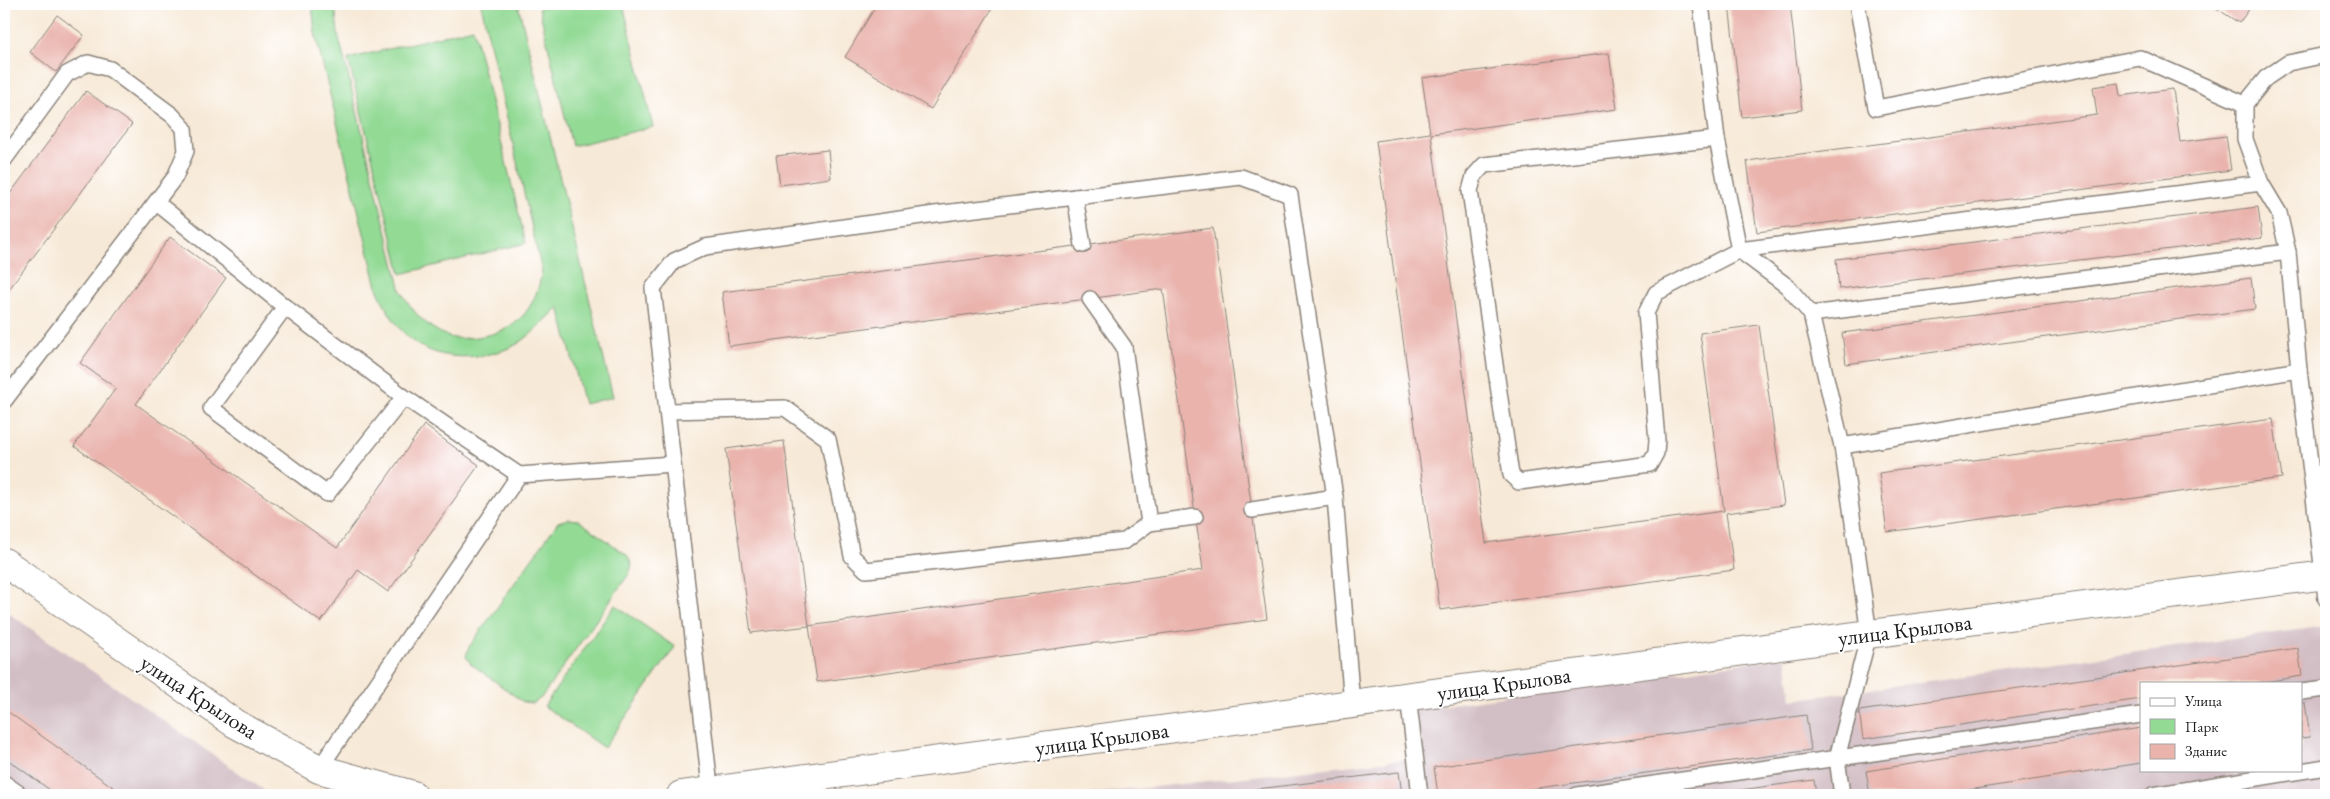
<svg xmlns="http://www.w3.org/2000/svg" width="2330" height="799" viewBox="0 0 2330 799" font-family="'EB Garamond',serif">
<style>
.industrial{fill:#d2bec5;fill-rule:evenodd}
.green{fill:#93da95;stroke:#587b58}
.building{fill:#eab4ad}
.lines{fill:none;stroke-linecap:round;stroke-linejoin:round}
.lane-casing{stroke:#8a827a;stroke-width:18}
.street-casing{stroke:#8a827a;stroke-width:30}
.lane{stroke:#fff;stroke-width:15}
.street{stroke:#fff;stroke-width:28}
.labels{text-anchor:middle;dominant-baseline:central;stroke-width:4;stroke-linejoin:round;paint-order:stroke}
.street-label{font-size:22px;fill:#1c1c1c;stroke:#fff}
</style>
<rect width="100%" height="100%" fill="#fff"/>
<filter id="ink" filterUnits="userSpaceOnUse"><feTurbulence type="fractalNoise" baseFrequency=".02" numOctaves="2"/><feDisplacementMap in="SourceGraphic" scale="10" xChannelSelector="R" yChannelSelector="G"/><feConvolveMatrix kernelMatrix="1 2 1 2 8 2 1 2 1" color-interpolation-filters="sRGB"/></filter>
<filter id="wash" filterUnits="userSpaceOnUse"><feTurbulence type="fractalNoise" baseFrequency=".0096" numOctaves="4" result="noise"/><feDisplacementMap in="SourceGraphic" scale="20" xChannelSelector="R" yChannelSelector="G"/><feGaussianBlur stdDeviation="1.12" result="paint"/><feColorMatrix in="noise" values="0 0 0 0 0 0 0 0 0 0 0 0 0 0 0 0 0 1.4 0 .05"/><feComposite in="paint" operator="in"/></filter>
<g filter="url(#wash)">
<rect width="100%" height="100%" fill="#f7e9d7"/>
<g class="industrial">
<path d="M4,610L271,795H4Z"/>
<path d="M2326,626V795H1082L1409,759L1402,711L1786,657L1792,700ZM2141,683H2301V770H2141Z"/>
</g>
<g class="green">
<path d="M312,4H335L338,34L401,291C411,310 426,327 447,336C456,340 468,338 477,337C517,332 535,310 542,272L481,4H518L613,397L584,404L559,307C547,318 536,331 522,341C494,360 441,364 413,341C396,328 387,310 378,291L315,33Z"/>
<path d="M556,4H623L653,127L572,146L539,8Z"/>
<path d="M473,28L526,243L401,274L348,59Z"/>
<path d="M568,519L578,520L627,555L632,565L629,574L541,698L533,703L523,702L470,663L466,656L469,647L558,522Z"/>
<path d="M615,605L675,647L604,748L544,706Z"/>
</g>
<g id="blocks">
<g class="building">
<path d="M877,4H995L931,109L845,57Z"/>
<path d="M1729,4H1790L1802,110L1742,117Z"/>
<path d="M2210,4H2253L2239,23Z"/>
<path d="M57,15L84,35L56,72L30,52Z"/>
<path d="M1609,53L1617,109L1431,134L1486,543L1724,511L1700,333L1759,325L1784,505L1726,513L1734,570L1440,610L1376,141L1430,133L1422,78Z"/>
<path d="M2118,83L2120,96L2173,89L2180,142L2226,136L2231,170L1757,232L1747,161L2097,115L2093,87Z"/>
<path d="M86,91L132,124L4,296V202Z"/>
<path d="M828,150L831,178L780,185L776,156Z"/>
<path d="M2258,207L2262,238L1839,289L1836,259Z"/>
<path d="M1213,228L1267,619L817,682L809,626L1203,570L1163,289L729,346L722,292Z"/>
<path d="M170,237L226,278L136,404L337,548L424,425L479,465L388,592L358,570L321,622L74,446L116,388L80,363Z"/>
<path d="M2251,278L2255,309L1846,364L1842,333Z"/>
<path d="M2273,419L2282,478L1887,532L1879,473Z"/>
<path d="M784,441L809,626L751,633L726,449Z"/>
<path d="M2298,648L2302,676L2258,683H2141V699L1863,739L1859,711Z"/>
<path d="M2301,703H2305L2310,737L2301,738Z"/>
<path d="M4,709L124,795H57L4,757Z"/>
<path d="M1806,715L1811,750L1488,795H1438L1434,767Z"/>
<path d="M2141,728V763L1937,795H1870L1866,771Z"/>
<path d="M1399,772L1402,795H1215V794Z"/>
<path d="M1814,780L1816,795H1710V794Z"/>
</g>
</g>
</g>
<g filter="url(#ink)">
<use href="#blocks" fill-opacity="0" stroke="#8a827a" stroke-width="1"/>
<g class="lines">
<defs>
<g id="lane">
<path d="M1701,4L1717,139L1739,250L1787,286L1811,314L1842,446L1869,634L1837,758L1842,795"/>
<path d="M1857,4L1876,108L2140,58L2245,104"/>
<path d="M2326,55L2288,63L2266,78L2245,104V139L2261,183L2279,213L2288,252L2299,370L2326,599"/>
<path d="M1717,139L1484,165L1474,176L1470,191L1511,475L1519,482L1650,464L1656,453L1657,440L1646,313L1656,293L1739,250L2261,183"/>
<path d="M4,160L67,74L88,63L110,69L172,115L184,128L186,151L175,177L4,401"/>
<path d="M1075,197L1083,245"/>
<path d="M157,203L285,307L404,397L519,475L319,769"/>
<path d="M285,307L211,408L327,494L404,397"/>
<path d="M1811,314L2288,252"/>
<path d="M667,411L785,408L828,439L852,556L866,570L1125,541L1149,523L1124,347L1090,299"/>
<path d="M1842,446L2299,370"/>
<path d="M519,475L672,464"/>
<path d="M1252,510L1335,497"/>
<path d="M1149,523L1195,517"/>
<path d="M2301,692L2326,689"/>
<path d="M1408,697L1420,795"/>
<path d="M4,783L21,795"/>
<path d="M711,795L653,288L674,261L705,247L935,214L1241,177L1290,195L1335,497L1352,705"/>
<path d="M1577,795L2141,715"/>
<path d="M2153,795L2326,767"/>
</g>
<g id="street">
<path d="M4,562L234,723L319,769L413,795"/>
<path d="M681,795L1869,634L2326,575"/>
</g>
</defs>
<use href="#lane" class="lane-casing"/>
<use href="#street" class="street-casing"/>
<use href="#lane" class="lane"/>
<use href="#street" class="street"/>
</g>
</g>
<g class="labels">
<g class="street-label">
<text transform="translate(1905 630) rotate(-7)">улица Крылова</text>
<text transform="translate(1504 684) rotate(-8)">улица Крылова</text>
<text transform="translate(199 697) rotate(33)">улица Крылова</text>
<text transform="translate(1102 739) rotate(-8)">улица Крылова</text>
</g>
</g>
<rect width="2330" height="799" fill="none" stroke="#fff" stroke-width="20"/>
<rect x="2140" y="682" width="162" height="90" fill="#ffffff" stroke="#a4a4a4"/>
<rect x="2150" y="698" width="25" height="8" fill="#ffffff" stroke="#a4a4a4"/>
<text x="2185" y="706" font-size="15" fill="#1c1c1c">Улица</text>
<rect x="2150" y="719" width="25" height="15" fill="#93da95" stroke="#a4a4a4"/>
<text x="2185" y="732" font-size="15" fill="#1c1c1c">Парк</text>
<rect x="2150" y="744" width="25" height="15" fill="#eab4ad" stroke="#a4a4a4"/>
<text x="2185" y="756" font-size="15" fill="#1c1c1c">Здание</text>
</svg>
